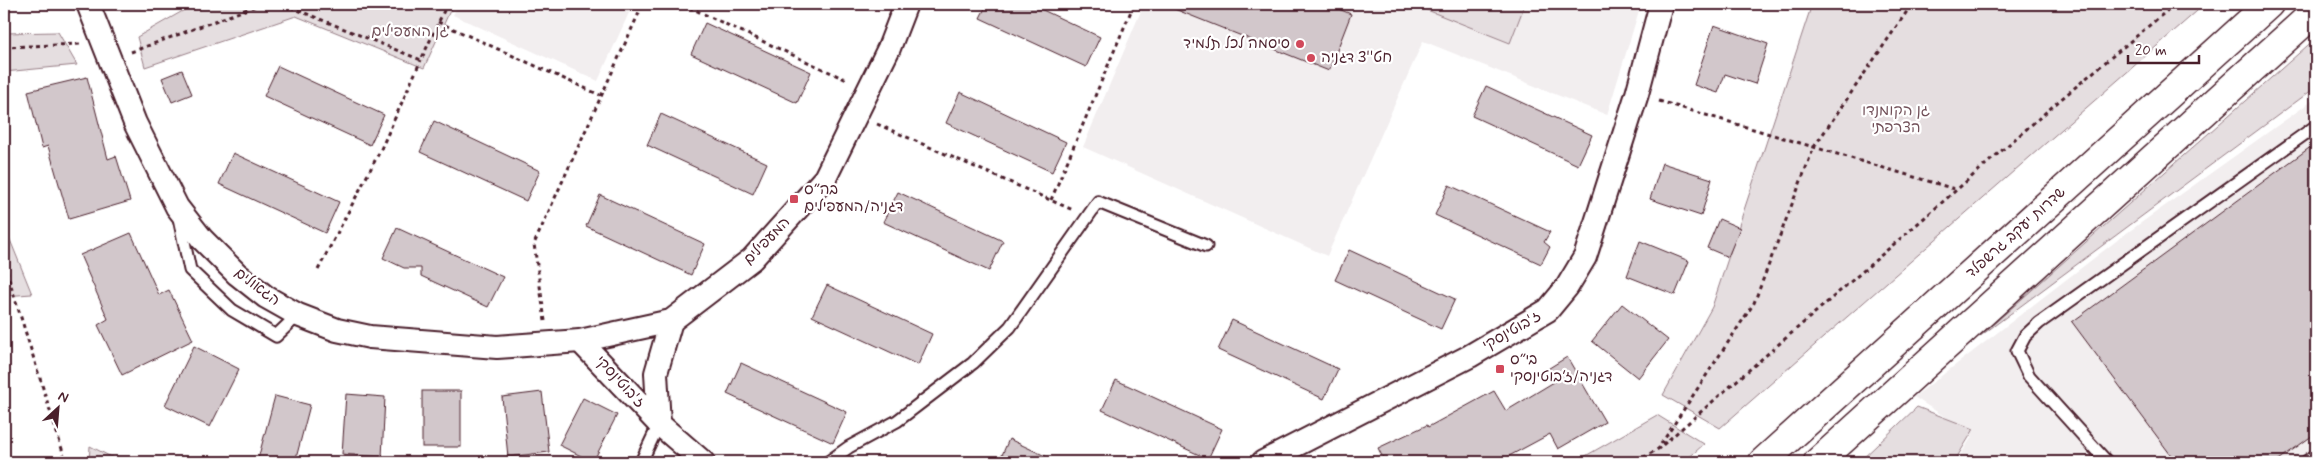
<svg xmlns="http://www.w3.org/2000/svg" width="2320" height="466" viewBox="0 0 2320 466" font-family="Mynerve,'Playpen Sans Hebrew',sans-serif">
<style>
.built{fill:#f2eeef}
.green{fill:#e5dee0;stroke:#987e86}
.building{fill:#d2c7cb;stroke:#4a1f2b}
.lines{fill:none;stroke-linecap:round;stroke-linejoin:round}
.service-casing{stroke:#4a1f2b;stroke-width:15}
.minor-casing{stroke:#4a1f2b;stroke-width:26}
.secondary-casing{stroke:#4a1f2b;stroke-width:31}
.path{stroke:#4a1f2b;stroke-width:3;stroke-dasharray:4 4;stroke-linecap:butt}
.service{stroke:#fff;stroke-width:11}
.minor{stroke:#fff;stroke-width:22}
.secondary{stroke:#fff;stroke-width:28}
.poi-dot{fill:#d1495b;stroke:#fff;stroke-width:2}
.labels{text-anchor:middle;dominant-baseline:central;stroke-width:4.5;stroke-linejoin:round;paint-order:stroke}
.park-label{font-size:15px;fill:#714f58;stroke:#fff}
.poi-label{font-size:15px;fill:#4a1f2b;stroke:#fff;text-anchor:start}
.street-label{font-size:15px;fill:#4a1f2b;stroke:#fff}
</style>
<rect width="100%" height="100%" fill="#fff"/>
<filter id="ink" filterUnits="userSpaceOnUse"><feTurbulence type="fractalNoise" baseFrequency=".02" numOctaves="2"/><feDisplacementMap in="SourceGraphic" scale="10" xChannelSelector="R" yChannelSelector="G"/><feConvolveMatrix kernelMatrix="1 2 1 2 8 2 1 2 1" color-interpolation-filters="sRGB"/></filter>
<g filter="url(#ink)">
<g class="built">
<path d="M459,4H633L598,81L453,15Z"/>
<path d="M1144,4H1641L1607,115L1423,41L1327,256L1083,147Z"/>
<path d="M2316,98V462H1956L1973,435L1914,397L2124,235Z"/>
</g>
<g class="green">
<path d="M195,4H453L424,68L296,16L145,67L137,37Z"/>
<path d="M1412,4H1525L1510,43Z"/>
<path d="M1812,4H2205L1720,428L1663,395L1712,307Z"/>
<path d="M58,32L77,65L4,72V33Z"/>
<path d="M2316,38V87L1979,337Z"/>
<path d="M4,225L32,294L4,296Z"/>
<path d="M1917,407L1974,429L1954,462H1859Z"/>
<path d="M1657,415L1704,444L1684,462H1575Z"/>
<path d="M90,446L121,462H89Z"/>
</g>
<g class="building">
<path d="M987,4H1030L1100,37L1086,67L980,18Z"/>
<path d="M1162,4H1326L1351,14L1329,71Z"/>
<path d="M705,23L811,72L797,103L691,54Z"/>
<path d="M1714,25L1768,44L1755,84L1725,74L1718,93L1694,85Z"/>
<path d="M278,66L384,115L370,145L264,96Z"/>
<path d="M182,70L192,94L172,102L162,78Z"/>
<path d="M87,77L108,159L116,156L130,201L69,219L48,146L42,148L28,91Z"/>
<path d="M1486,86L1592,135L1578,165L1472,116Z"/>
<path d="M960,92L1066,142L1052,172L946,123Z"/>
<path d="M661,114L767,163L753,194L647,145Z"/>
<path d="M434,121L540,171L526,201L420,152Z"/>
<path d="M2316,143V433L2276,462H2176L2072,322Z"/>
<path d="M233,153L339,202L325,233L219,184Z"/>
<path d="M1662,163L1712,179L1701,216L1650,199Z"/>
<path d="M1449,185L1550,232L1544,242L1550,247L1541,264L1435,215Z"/>
<path d="M898,192L1003,241L989,271L883,222Z"/>
<path d="M600,195L705,244L691,275L586,226Z"/>
<path d="M1719,219L1740,228L1728,257L1707,248Z"/>
<path d="M397,228L503,277L488,307L421,276V268H404L383,258Z"/>
<path d="M131,233L159,295L169,290L193,340L122,375L98,325L108,319L80,255Z"/>
<path d="M1640,241L1689,261L1675,295L1627,276Z"/>
<path d="M1349,250L1455,299L1441,329L1335,280Z"/>
<path d="M827,285L932,334L918,365L812,316Z"/>
<path d="M1622,304L1668,340L1638,378L1592,341Z"/>
<path d="M1232,320L1338,369L1324,399L1218,350Z"/>
<path d="M194,346L239,369L210,427L165,405Z"/>
<path d="M1567,357L1605,422L1558,449L1550,434L1498,462H1385L1378,448L1427,425L1428,427L1494,391L1506,411L1554,382L1546,370Z"/>
<path d="M741,363L847,412L833,443L727,394Z"/>
<path d="M1116,380L1222,429L1208,459L1102,410Z"/>
<rect x="422" y="391" width="39" height="56"/>
<path d="M542,392L549,452L508,457L502,397Z"/>
<path d="M346,394L385,397L382,457L342,454Z"/>
<path d="M275,396L310,405L295,462H271L258,459Z"/>
<path d="M583,398L617,415L593,462L559,445Z"/>
<path d="M1009,439L1058,462H999Z"/>
</g>
<g class="lines">
<defs>
<g id="service">
<path d="M179,218L190,270L232,310L276,336L298,315"/>
<path d="M641,462L659,424"/>
<path d="M828,462L849,447L897,421L973,363L1010,327L1098,202L1206,246"/>
<path d="M2107,462L2029,376L2017,351L2025,336L2039,323L2316,126"/>
<path d="M2306,462L2316,455"/>
</g>
<g id="minor">
<path d="M88,4L135,123L177,207L202,239L237,274L266,297L298,315L337,330L370,337L497,347L580,341L671,321L752,259L825,178L889,48L906,4"/>
<path d="M580,341L659,424L703,462"/>
<path d="M659,424L656,373L671,321"/>
<path d="M1263,462L1470,356L1548,310L1567,287L1585,257L1637,94L1661,4"/>
</g>
<g id="secondary">
<path d="M1763,462L2269,4"/>
<path d="M1818,462L2316,11"/>
</g>
</defs>
<use href="#service" class="service-casing"/>
<use href="#minor" class="minor-casing"/>
<use href="#secondary" class="secondary-casing"/>
<g class="path">
<path d="M283,4L421,60L447,4"/>
<path d="M682,4L849,81"/>
<path d="M438,22L600,95"/>
<path d="M4,47L81,44"/>
<path d="M131,52L261,4"/>
<path d="M1659,101L1958,190"/>
<path d="M877,124L1073,210"/>
<path d="M1051,200L1134,4"/>
<path d="M4,263L66,462"/>
<path d="M318,270L381,149L421,60"/>
<path d="M545,321L534,244L643,4"/>
<path d="M1661,444L1754,303L1814,147L1912,4"/>
<path d="M1636,462L1658,449L2060,100L2175,4"/>
</g>
<use href="#service" class="service"/>
<use href="#minor" class="minor"/>
<use href="#secondary" class="secondary"/>
</g>
</g>
<g class="poi-dot">
<circle cx="1300" cy="44" r="5"/>
<circle cx="1311" cy="58" r="5"/>
<rect x="789" y="194" width="10" height="10" rx="2.5"/>
<rect x="1495" y="364" width="10" height="10" rx="2.5"/>
</g>
<g class="labels">
<g class="park-label">
<text x="410" y="32">גן המעפילים</text>
<text x="1896" y="111">גן הקומנדו<tspan x="1896" dy="17">הצרפתי</tspan></text>
</g>
<g class="poi-label">
<text x="1290" y="44" text-anchor="end">סיסמה לכל תלמיד</text>
<text x="1321" y="58">חט''צ דגניה</text>
<text x="804" y="190">בה״ס<tspan x="804" dy="17">דגניה/המעפילים</tspan></text>
<text x="1510" y="360">בי״ס<tspan x="1510" dy="17">דגניה/ז׳בוטינסקי</tspan></text>
</g>
<g class="street-label">
<text transform="translate(2016 233) rotate(-42)">שדרות יעקב גרשפלד</text>
<text transform="translate(767 241) rotate(-46)">המעפילים</text>
<text transform="translate(257 287) rotate(37)">הגאולים</text>
<text transform="translate(1512 331) rotate(-30)">ז'בוטינסקי</text>
<text transform="translate(620 382) rotate(47)">ז'בוטינסקי</text>
</g>
</g>
<rect width="2320" height="466" fill="none" stroke="#fff" stroke-width="20"/>
<rect x="10" y="10" width="2300" height="446" fill="none" stroke="#4a1f2b" stroke-width="2" filter="url(#ink)"/>
<g transform="translate(58 408) rotate(26)" stroke="#ffffff" stroke-width="4" paint-order="stroke">
<path d="M0-4L9 19L0 12L-9 19Z" fill="#4a1f2b"/>
<text y="-8" font-size="14" font-weight="bold" text-anchor="middle" fill="#4a1f2b">N</text>
</g>
<path d="M2128 55v8h71v-8" fill="none" stroke="#4a1f2b" stroke-width="2.5"/>
<text x="2135" y="55" font-size="15" fill="#4a1f2b" stroke="#ffffff" stroke-width="4" paint-order="stroke">20 m</text>
</svg>
